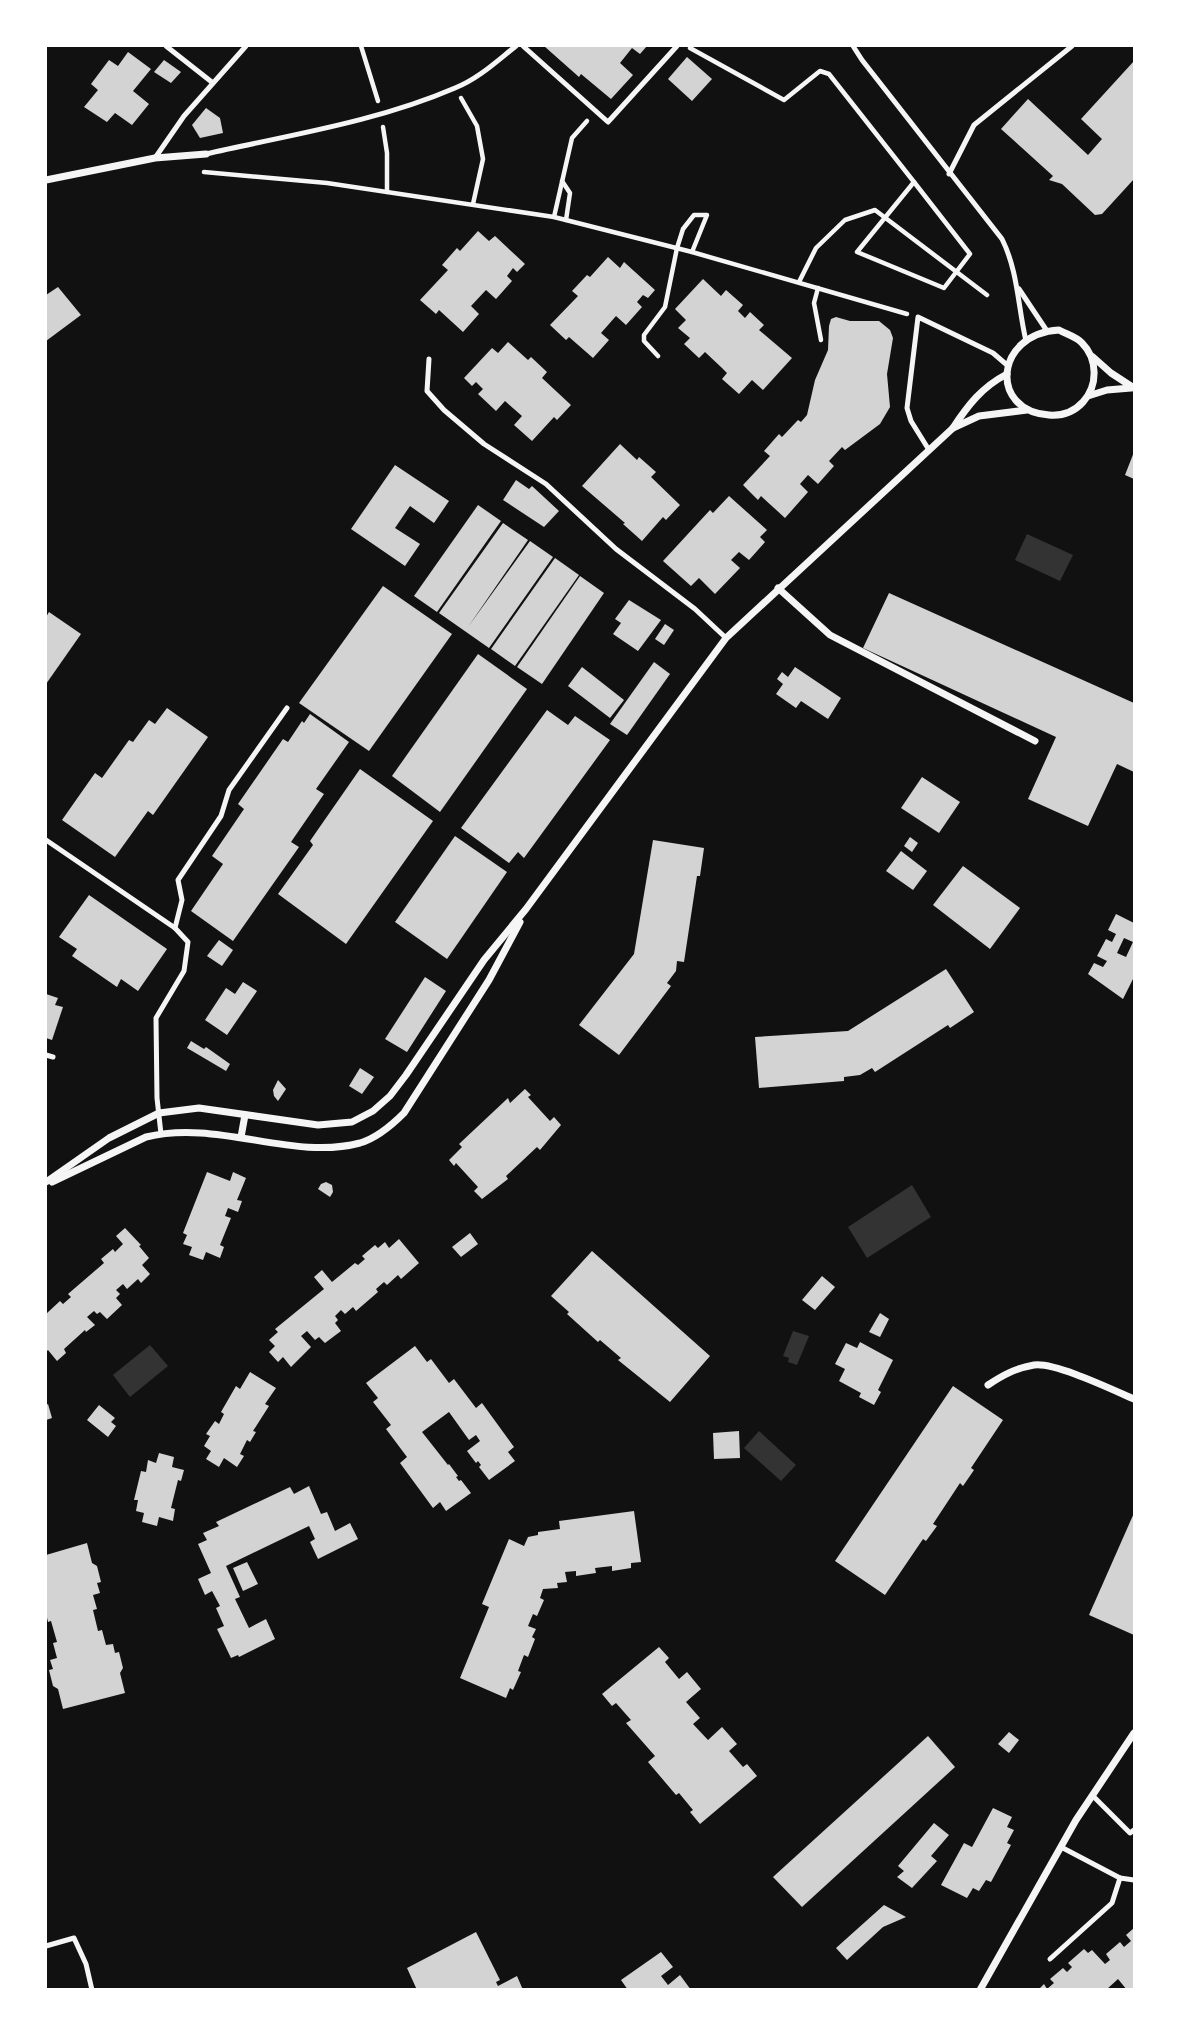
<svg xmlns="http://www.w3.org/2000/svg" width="1180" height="2035" viewBox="0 0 1180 2035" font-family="'Varela Round',sans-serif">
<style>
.water{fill:#333}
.building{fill:#d3d3d3;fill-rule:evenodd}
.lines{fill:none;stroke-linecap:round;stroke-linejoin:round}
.path{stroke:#f5f5f5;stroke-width:4.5}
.service{stroke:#f5f5f5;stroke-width:5}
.minor{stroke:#f5f5f5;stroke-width:7}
</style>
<rect width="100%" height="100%" fill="#111"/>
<g class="water">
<path d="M1027,534L1073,555L1060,581L1015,560Z"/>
<path d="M912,1185L931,1217L867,1258L848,1227Z"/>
<path d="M793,1331L809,1336L797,1365L788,1362L789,1358L783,1356Z"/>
<path d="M150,1345L168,1366L130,1397L113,1375Z"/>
<path d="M759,1431L796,1465L781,1481L744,1448Z"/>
</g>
<g class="building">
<path d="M544,46H647L640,54L632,48L620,63L633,75L611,99L581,74L579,77Z"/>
<path d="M128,52L151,69L133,91L149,104L132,125L115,113L107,122L84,107L98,90L91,84L109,60L118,66Z"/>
<path d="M687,57L712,79L692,101L668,79Z"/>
<path d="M164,60L181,72L171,83L154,72Z"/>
<path d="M1134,61V179L1102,214L1095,215L1062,184L1049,180L1053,176L1001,129L1028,99L1088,155L1102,139L1081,119Z"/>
<path d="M206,108L220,118L223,133L200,138L192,125Z"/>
<path d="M478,231L489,241L495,236L525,264L517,272L513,268L507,276L512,281L496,299L486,290L471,306L479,314L463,332L439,310L436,314L420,300L448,270L442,265L457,248L460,251Z"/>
<path d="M608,257L620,268L624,262L655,290L648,298L643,295L637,302L642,307L626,325L616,316L601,333L609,340L593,358L569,337L566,340L550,325L578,296L572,291L587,275L590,277Z"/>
<path d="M703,279L721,296L726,290L743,305L738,311L745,318L750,312L764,325L759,330L792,358L763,390L752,380L739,394L722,379L727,373L722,368L705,352L699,358L684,344L690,338L678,328L686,320L675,309Z"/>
<path d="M58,287L81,315L46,341V295Z"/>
<path d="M836,317L850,321H879L890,330L893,338L887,374L890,407L880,424L845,450L842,447L829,461L834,466L818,484L808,475L800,484L808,492L785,518L761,496L758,500L743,485L770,456L764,451L779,434L782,437L798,420L801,422L807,415L815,380L828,350L829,326L831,319Z"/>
<path d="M508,342L528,360L531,357L547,372L542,378L571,405L557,420L554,417L532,441L514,425L522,416L505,401L496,411L478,394L483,389L476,382L472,386L464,378L492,348L498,353Z"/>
<path d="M620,444L637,460L639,457L656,472L651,477L680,505L666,520L663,517L642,541L623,524L625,523L582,486Z"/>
<path d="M1134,452V479L1125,475Z"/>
<path d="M395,465L449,501L434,523L410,506L395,528L420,544L405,566L351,529Z"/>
<path d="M516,480L529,489L532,486L559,511L544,527L503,500Z"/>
<path d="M729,496L767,530L760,537L765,542L749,560L739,552L731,560L740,568L715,594L699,578L691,586L663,561L710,510L713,513Z"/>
<path d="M478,505L501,521L437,612L414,596Z"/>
<path d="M503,523L528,540L468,627L530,541L553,557L489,648L439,613Z"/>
<path d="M555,558L579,575L515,666L491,649Z"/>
<path d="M580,576L604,593L542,684L517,667Z"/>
<path d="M383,586L452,634L369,751L299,703Z"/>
<path d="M889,593L1134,703V772L1117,764L1088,826L1028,799L1056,737L863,648Z"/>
<path d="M629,600L661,620L638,651L613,634L621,623L615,619Z"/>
<path d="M49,612L81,634L46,684V617Z"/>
<path d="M665,624L674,630L664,645L655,639Z"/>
<path d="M478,654L527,689L440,812L392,776Z"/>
<path d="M654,662L670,674L627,735L610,724Z"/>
<path d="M582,667L624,700L610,718L568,686Z"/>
<path d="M795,667L841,698L828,719L801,701L796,708L776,694L783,684L777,679L782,672L788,677Z"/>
<path d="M167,708L208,737L153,815L148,811L115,857L62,820L95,773L102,778L129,740L133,742L149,720L155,724Z"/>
<path d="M547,710L568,725L575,716L610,740L524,858L518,852L509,863L461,828Z"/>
<path d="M310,714L349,742L316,789L324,794L291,842L299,847L233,941L191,911L223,864L212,856L244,809L238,804L283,739L288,742L302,721L304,723Z"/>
<path d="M360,769L433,821L346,944L278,894L313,845L310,841Z"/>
<path d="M922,777L960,802L939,833L901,808Z"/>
<path d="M455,836L507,872L447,959L395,922Z"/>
<path d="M910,837L918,843L912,852L904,846Z"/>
<path d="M653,840L704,848L700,876H697L684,962L677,961L676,971L667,983L671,986L619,1055L579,1025L634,954Z"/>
<path d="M901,851L927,871L913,890L886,871Z"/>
<path d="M963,866L1020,908L990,949L933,905Z"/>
<path d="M89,895L167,949L138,991L121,979L117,987L72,956L77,949L59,937Z"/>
<path d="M1116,914L1134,923V977L1123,999L1088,974L1094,963L1103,967L1107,961L1097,956L1106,939L1112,942L1116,934L1108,930ZM1124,938L1133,942L1126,957L1117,953Z"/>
<path d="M219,940L233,950L222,966L207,956Z"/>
<path d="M946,969L974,1012L950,1028L948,1025L875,1072L872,1068L860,1075L844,1077V1081L759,1088L755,1037L848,1031Z"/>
<path d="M425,977L446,991L407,1052L385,1039Z"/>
<path d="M243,982L257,991L227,1035L205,1020L226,988L235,994Z"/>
<path d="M46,994L58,998L55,1005L63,1007L52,1040L46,1038Z"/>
<path d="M191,1041L204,1049L206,1047L230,1064L226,1071L187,1048Z"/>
<path d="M360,1068L374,1077L362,1094L349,1086Z"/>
<path d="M278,1080L286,1089L278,1101L274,1096L273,1090Z"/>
<path d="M525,1089L531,1095L528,1097L550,1121L554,1117L561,1125L540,1150L537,1147L506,1176L508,1179L482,1199L474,1191L478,1187L456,1163L454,1166L449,1160L462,1147L459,1144L508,1098L510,1103Z"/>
<path d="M207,1172L230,1181L233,1172L246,1178L237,1200L242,1201L238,1212L228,1208L225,1216L231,1218L220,1245L224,1247L220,1258L206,1252L203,1260L189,1255L192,1247L183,1244L187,1235L183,1233Z"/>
<path d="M326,1182L332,1185L333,1192L330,1197L318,1189L321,1184Z"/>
<path d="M125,1228L141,1245L139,1246L149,1258L142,1265L150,1274L141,1283L138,1279L127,1289L123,1284L116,1290L120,1294L116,1298L122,1305L107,1319L100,1312L97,1314L94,1311L87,1317L95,1325L86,1332L85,1330L64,1349L66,1353L57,1361L48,1350L46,1352V1314L60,1301L63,1304L71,1297L68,1294L104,1263L101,1259L113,1249L115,1252L123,1244L116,1236Z"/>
<path d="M470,1233L478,1244L461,1257L452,1247Z"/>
<path d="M399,1239L419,1263L401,1279L398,1275L387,1285L384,1282L376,1289L378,1292L356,1311L353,1307L345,1314L341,1310L335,1316L338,1320L335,1323L341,1331L325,1343L319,1337L315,1340L307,1331L301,1336L311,1347L291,1367L283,1357L278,1362L269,1352L275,1346L269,1340L278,1332L275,1329L324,1289L314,1277L322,1270L332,1282L355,1263L358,1265L365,1259L362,1256L375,1245L378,1248L385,1242L389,1248Z"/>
<path d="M592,1251L710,1356L670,1402L618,1360L621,1358L600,1340L598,1342L567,1314L569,1312L551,1296Z"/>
<path d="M822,1276L835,1287L815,1310L802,1300Z"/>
<path d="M880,1313L889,1319L880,1337L869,1332Z"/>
<path d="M860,1342L893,1360L878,1390L881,1392L874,1405L859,1397L861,1393L839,1381L845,1369L835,1364L846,1343L857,1348Z"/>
<path d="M415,1346L427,1362L431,1359L449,1383L454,1379L476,1408L482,1403L514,1447L508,1452L515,1461L489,1480L479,1467L481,1465L478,1461L476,1463L467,1451L480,1441L476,1435L469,1440L449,1412L422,1432L448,1465L449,1464L458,1476L456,1477L459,1481L461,1480L471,1493L446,1511L440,1502L433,1508L400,1463L407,1457L386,1429L391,1425L373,1402L378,1398L366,1383Z"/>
<path d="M250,1372L276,1388L265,1404L269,1406L253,1431L256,1432L250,1442L247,1440L240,1454L244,1456L237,1467L224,1458L219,1467L206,1459L211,1451L204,1446L210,1436L206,1434L215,1421L219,1424L224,1414L221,1412L236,1386L240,1389Z"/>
<path d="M953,1386L1003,1420L971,1468L974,1470L963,1486L960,1483L933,1524L937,1526L926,1541L923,1539L885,1595L835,1561Z"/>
<path d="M48,1404L52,1418L46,1420V1405Z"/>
<path d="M99,1405L115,1418L111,1422L116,1426L108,1437L87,1420Z"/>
<path d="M739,1431L740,1458L714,1459L713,1433Z"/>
<path d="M159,1453L174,1457L172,1467L184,1470L181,1481L178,1480L171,1508L175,1509L173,1521L159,1517L157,1526L142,1522L144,1513L136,1511L138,1500H134L141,1471L146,1472L148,1460L156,1463Z"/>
<path d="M309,1486L321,1514L327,1512L335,1531L350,1523L358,1539L318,1559L310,1542L315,1539L309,1526L226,1566L240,1597L235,1599L249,1628L266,1619L275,1639L239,1657L238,1655L231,1658L217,1629L224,1626L216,1608L220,1606L212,1591L205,1595L198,1579L211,1573L198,1544L207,1540L203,1533L219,1526L216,1522L290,1487L294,1494Z"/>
<path d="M634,1511L641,1562L631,1563V1568L612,1571V1566L595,1568L596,1573L576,1576V1571L565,1572L567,1582L557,1583L558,1588L543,1589L540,1598L544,1600L537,1616L533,1614L528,1626L536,1629L532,1637L535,1639L528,1657L524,1655L518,1671L521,1672L513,1690L510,1688L506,1698L460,1678L489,1607L482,1604L509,1539L524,1546L528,1537L538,1535V1532L560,1529L559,1521Z"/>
<path d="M1134,1513V1635L1089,1615Z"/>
<path d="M87,1543L92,1563L97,1566L101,1582L97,1583L100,1593L93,1595L97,1609L93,1610L98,1631L102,1630L106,1645L113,1644L115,1653L119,1652L123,1668L120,1673L125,1693L63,1709L58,1689L53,1686L49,1670L53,1669L50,1660L57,1658L53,1643L57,1642L51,1621L48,1622L46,1613V1555Z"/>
<path d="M247,1562L258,1584L243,1591L233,1568Z"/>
<path d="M659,1647L669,1658L665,1662L679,1679L687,1672L701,1689L686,1702L700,1718L693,1724L708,1740L722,1727L737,1744L729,1751L743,1767L747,1764L757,1776L700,1824L690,1812L693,1810L679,1793L676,1795L648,1762L655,1756L626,1723L631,1720L616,1703L612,1706L602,1694Z"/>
<path d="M1009,1732L1019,1740L1009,1753L998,1744Z"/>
<path d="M928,1736L955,1767L802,1907L773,1877Z"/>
<path d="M993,1808L1012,1817L1007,1827L1014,1830L1007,1843L1011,1845L991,1882L986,1880L979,1891L973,1888L967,1898L941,1885L964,1843L972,1847Z"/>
<path d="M934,1823L949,1835L931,1856L937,1861L912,1888L897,1877L904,1871L898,1866Z"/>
<path d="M884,1905L906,1917L883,1927L847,1960L836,1948Z"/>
<path d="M1134,1928V1990H1127L1118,1979L1106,1990H1038L1044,1984L1047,1989L1054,1983L1050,1979L1063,1968L1067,1972L1072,1967L1068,1963L1084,1949L1088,1953L1092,1950L1105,1964L1110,1960L1106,1954L1120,1942L1124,1947L1131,1941L1126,1935Z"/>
<path d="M476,1932L500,1980L496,1982L498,1986L517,1976L523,1990H417L407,1968Z"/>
<path d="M661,1952L673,1967L661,1976L668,1985L680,1975L691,1990H628L621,1980Z"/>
</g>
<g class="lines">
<g class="path">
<path d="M361,46L378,101"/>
<path d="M690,48L784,100L820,71L829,74L914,182"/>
<path d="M461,98L477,126L483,159L473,204"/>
<path d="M383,127L387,153V192"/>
<path d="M204,172L327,183L554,217L692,252L907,314"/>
<path d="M562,181L570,193L566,220"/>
<path d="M914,182L970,254L944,288L857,252Z"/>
<path d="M554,217L572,138L587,121"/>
<path d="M799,282L816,248L845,220L875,210L987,295"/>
<path d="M818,288L814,303L821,340"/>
<path d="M658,356L644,341V335L665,307L677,248L683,229L694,215H707L692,252"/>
</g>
<g class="service">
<path d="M166,46L213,83"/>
<path d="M523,46L608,122L677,46"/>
<path d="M853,46L862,60L1002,239C1018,271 1018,307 1026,341"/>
<path d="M206,154C289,135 376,122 455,88C478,79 497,61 516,46"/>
<path d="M155,158L184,116L246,46"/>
<path d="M949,174L974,125L1072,46"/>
<path d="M1019,289L1047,331"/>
<path d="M429,359L427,391L444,410L484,444L546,484L616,549L695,609L726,638"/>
<path d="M929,450L911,421L907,408L918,317L993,353L1007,365"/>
<path d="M46,840L175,928"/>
<path d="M46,1055L53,1057"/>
<path d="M161,1134L157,1098L156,1018L184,971L188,942L175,928L182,900L178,880L221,816L229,790L287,708"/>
<path d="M1093,1796L1130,1833L1134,1830"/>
<path d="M1061,1847L1120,1878L1134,1880"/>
<path d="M46,1946L74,1938L86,1964L92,1990"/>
<path d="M1050,1959L1112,1903L1120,1878"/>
</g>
<g class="minor">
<path d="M46,180L155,158L206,154"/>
<path d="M1059,330C1066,334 1077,337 1082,343C1098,359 1098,386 1083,402C1074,412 1062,416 1049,415C989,411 994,334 1059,330Z"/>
<path d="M1093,357L1111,373L1134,388"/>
<path d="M1088,396L1107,390L1131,388"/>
<path d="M953,428L979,416L1027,410"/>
<path d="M778,588L830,635L1035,741"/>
<path d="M241,1137L245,1115"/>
<path d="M46,1182L109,1138L159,1113L199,1108L318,1125L352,1122L373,1111L390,1096L406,1075L484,960L526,909L726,638L953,428C968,405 982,387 1007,374"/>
<path d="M52,1182L146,1137C218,1119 292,1161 360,1143C377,1138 392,1125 404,1113L489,980L520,922"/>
<path d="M988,1385C1003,1375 1016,1368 1034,1365C1055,1362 1113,1390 1134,1399"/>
<path d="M980,1990L1076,1820L1134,1733"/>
</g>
</g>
<rect width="1180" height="2035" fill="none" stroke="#ffffff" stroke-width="94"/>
</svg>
